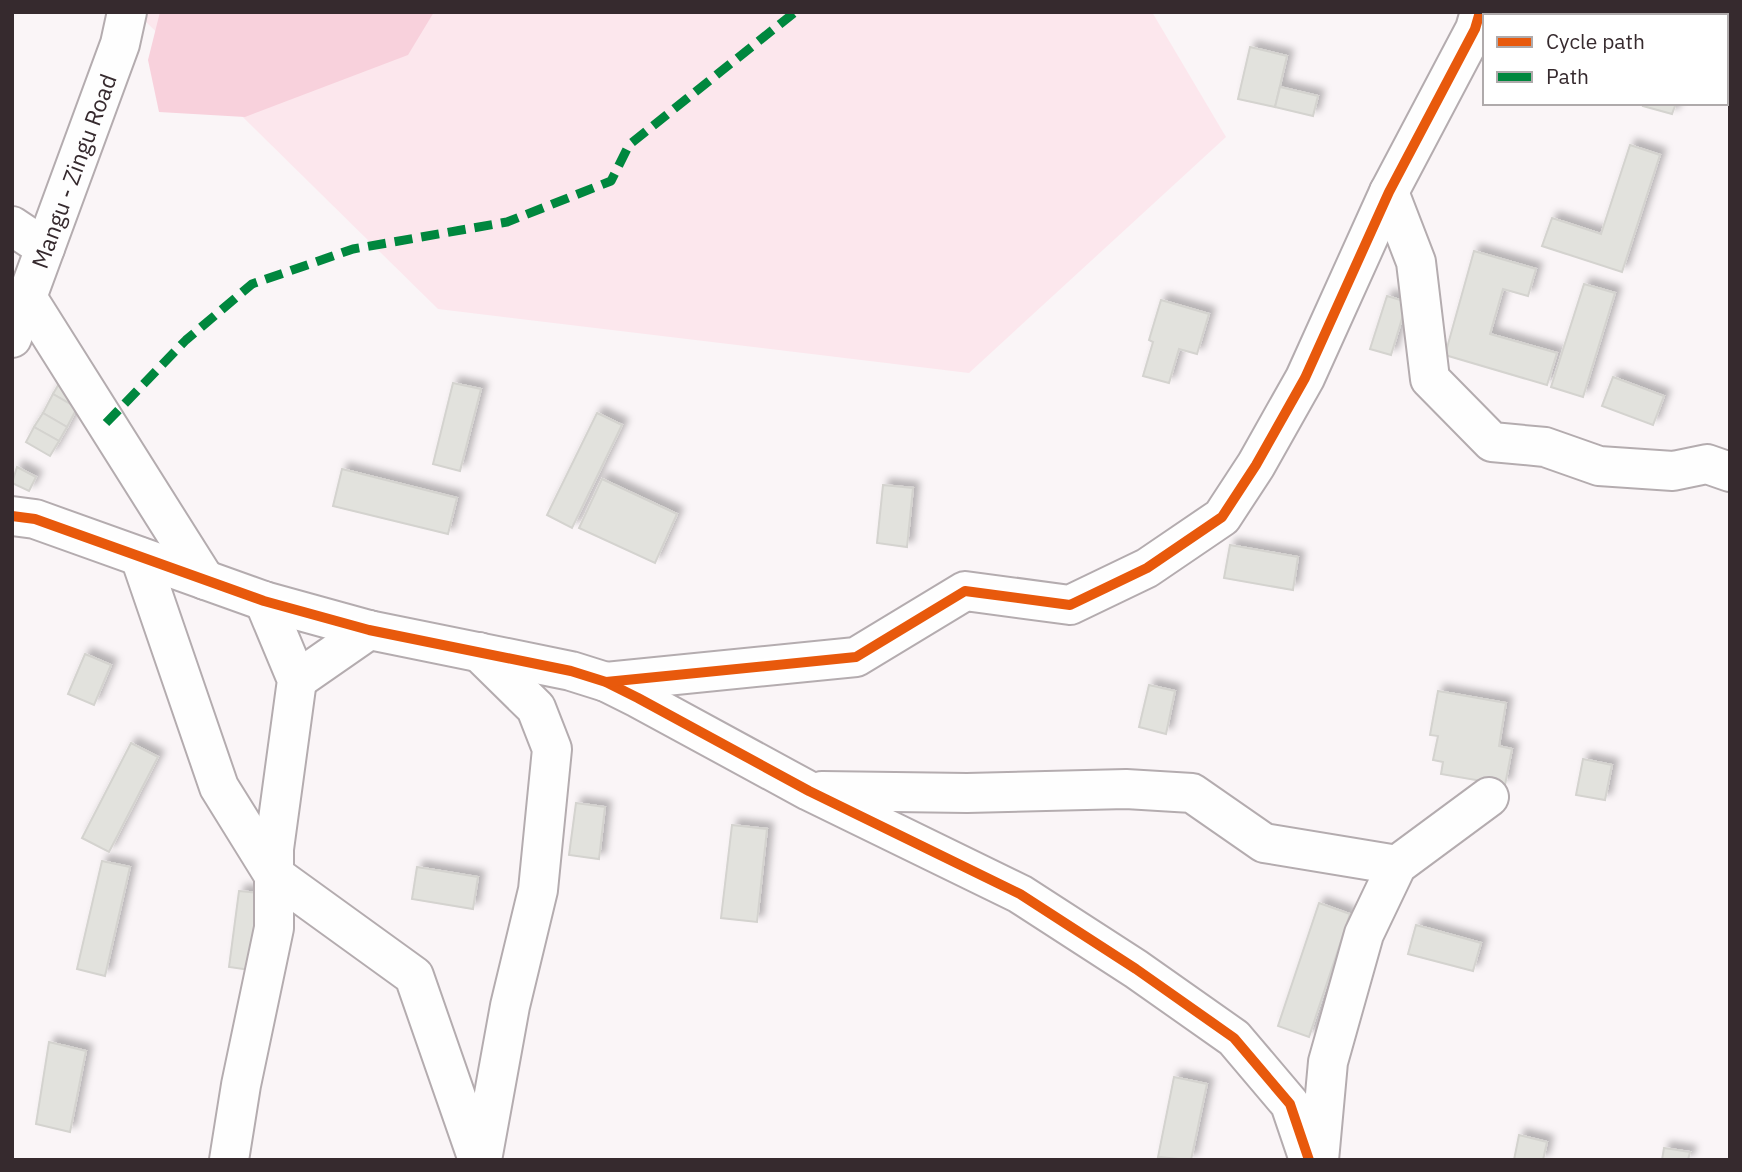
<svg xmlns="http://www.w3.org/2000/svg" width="1742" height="1172" viewBox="0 0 1742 1172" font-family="'IBM Plex Sans',sans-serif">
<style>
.green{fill:#fce7ed}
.water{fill:#f8d1dc}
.building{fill:#e2e2dd;stroke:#d4d3cf;stroke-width:2;filter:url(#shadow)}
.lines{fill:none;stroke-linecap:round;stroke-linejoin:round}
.minor-casing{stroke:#b4acaf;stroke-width:42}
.minor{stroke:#fefefe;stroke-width:38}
.quiet{stroke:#00873e;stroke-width:9;stroke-dasharray:18 9;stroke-linecap:butt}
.cycleway-casing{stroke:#fff;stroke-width:15}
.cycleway{stroke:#e8590c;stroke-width:10}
.labels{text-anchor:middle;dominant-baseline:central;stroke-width:5;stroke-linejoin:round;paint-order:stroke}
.street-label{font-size:23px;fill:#362a2e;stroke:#fff}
</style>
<defs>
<filter id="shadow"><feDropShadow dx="6" dy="-6" stdDeviation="3.5" flood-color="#0004"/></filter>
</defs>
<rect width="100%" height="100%" fill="#faf5f7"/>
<path class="green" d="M136,12H1152L1226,137L969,373L438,309Z"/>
<path class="water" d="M160,12H434L408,55L245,117L159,112L148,60Z"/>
<g class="building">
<path d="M1250,47L1287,56L1275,107L1238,99Z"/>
<path d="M1280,87L1318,96L1313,116L1275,107Z"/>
<path d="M1644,103H1676L1672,114L1643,106Z"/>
<path d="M1630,145L1660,155L1622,272L1542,246L1552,218L1601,234Z"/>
<path d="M1474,251L1536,269L1528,296L1503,289L1490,334L1557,353L1547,385L1445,355Z"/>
<path d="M1584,284L1615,293L1583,397L1551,387Z"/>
<path d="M1387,296L1407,302L1391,355L1370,349Z"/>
<path d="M1161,300L1209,314L1197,354L1179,349L1169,383L1143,376L1153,342L1149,340Z"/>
<path d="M1613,377L1664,396L1653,425L1602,406Z"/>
<path d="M60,382L77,408L53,394Z"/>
<path d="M453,383L481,389L460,471L433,464Z"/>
<path d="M53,394L77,408L67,427L43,413Z"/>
<path d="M43,413L67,427L59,441L34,427Z"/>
<path d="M597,413L622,425L572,528L547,515Z"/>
<path d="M34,427L59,441L50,456L26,442Z"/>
<path d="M17,467L36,477L29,491L12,483Z"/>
<path d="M342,469L457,498L448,534L333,506Z"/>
<path d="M602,479L677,514L655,563L579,528Z"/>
<path d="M883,485L913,488L907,547L877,543Z"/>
<path d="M1230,545L1298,557L1293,590L1224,578Z"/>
<path d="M85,654L111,665L94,705L68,694Z"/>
<path d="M1149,685L1175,691L1166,734L1139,727Z"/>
<path d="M1438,691L1506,703L1499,746L1512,749L1505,785L1441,774L1443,762L1433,760L1438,736L1430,735Z"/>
<path d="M131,743L158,757L109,852L82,838Z"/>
<path d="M1583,759L1612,765L1605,800L1576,795Z"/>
<path d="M576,803L605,807L599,859L569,855Z"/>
<path d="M732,825L767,829L757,922L721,918Z"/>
<path d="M102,861L130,867L105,976L77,969Z"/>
<path d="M417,867L478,877L473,909L412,899Z"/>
<path d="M239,891L269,894L258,971L229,967Z"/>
<path d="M1319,903L1350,914L1309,1037L1278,1026Z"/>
<path d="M1416,925L1481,943L1473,971L1408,954Z"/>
<path d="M49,1042L86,1051L70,1132L36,1124Z"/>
<path d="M1174,1077L1207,1084L1191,1160L1158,1157Z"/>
<path d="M1519,1135L1547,1142L1543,1160H1514Z"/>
<path d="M1664,1148L1690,1152L1688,1160H1662Z"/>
</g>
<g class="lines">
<defs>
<g id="minor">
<path d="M1389,192L1416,262L1430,379L1492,442L1545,447L1599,466L1673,471L1707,464L1730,472"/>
<path d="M12,226L45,248"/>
<path d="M28,299L205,580"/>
<path id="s1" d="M12,338L120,44L127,12"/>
<path d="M12,516L35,519L264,601L369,630L571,671L606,682L638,698L809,791L1020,894L1136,969L1234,1038L1290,1104L1309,1160"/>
<path d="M140,557L219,787L273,874L414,976L478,1160"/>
<path d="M479,652L536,708L552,749L538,890L510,1006L482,1160"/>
<path d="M297,680L369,630"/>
<path d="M606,682L856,657L965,591L1070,605L1147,568L1222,517L1256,465L1305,378L1389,192L1475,29L1480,12"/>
<path d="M822,791L967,793L1126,789L1192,793L1264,843L1397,865"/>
<path d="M229,1160L241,1085L274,928V849L297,680L264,601"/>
<path d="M1319,1160L1328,1062L1364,934L1397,865L1489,797"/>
</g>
</defs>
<use href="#minor" class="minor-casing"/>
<use href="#minor" class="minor"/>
<path class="quiet" d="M106,423L186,340L252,284L353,249L507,222L611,181L629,145L795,12"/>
<defs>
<g id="cycleway">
<path d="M12,516L35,519L264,601L369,630L571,671L606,682L638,698L809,791L1020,894L1136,969L1234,1038L1290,1104L1309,1160"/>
<path d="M606,682L856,657L965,591L1070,605L1147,568L1222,517L1256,465L1305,378L1389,192L1475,29L1480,12"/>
</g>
</defs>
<use href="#cycleway" class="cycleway-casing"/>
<use href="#cycleway" class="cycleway"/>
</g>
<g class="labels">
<g class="street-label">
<text stroke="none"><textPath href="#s1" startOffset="178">Mangu - Zingu Road</textPath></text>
</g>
</g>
<rect width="1742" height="1172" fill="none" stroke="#362a2e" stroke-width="28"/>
<rect x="1483" y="14" width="245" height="91" fill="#ffffff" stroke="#afaaab" stroke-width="2"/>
<rect x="1497" y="37" width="35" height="10" fill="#e8590c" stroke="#afaaab" stroke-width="2"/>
<text x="1546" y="49" font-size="21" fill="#362a2e">Cycle path</text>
<rect x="1497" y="72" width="35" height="10" fill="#00873e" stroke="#afaaab" stroke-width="2"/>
<text x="1546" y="84" font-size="21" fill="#362a2e">Path</text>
</svg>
